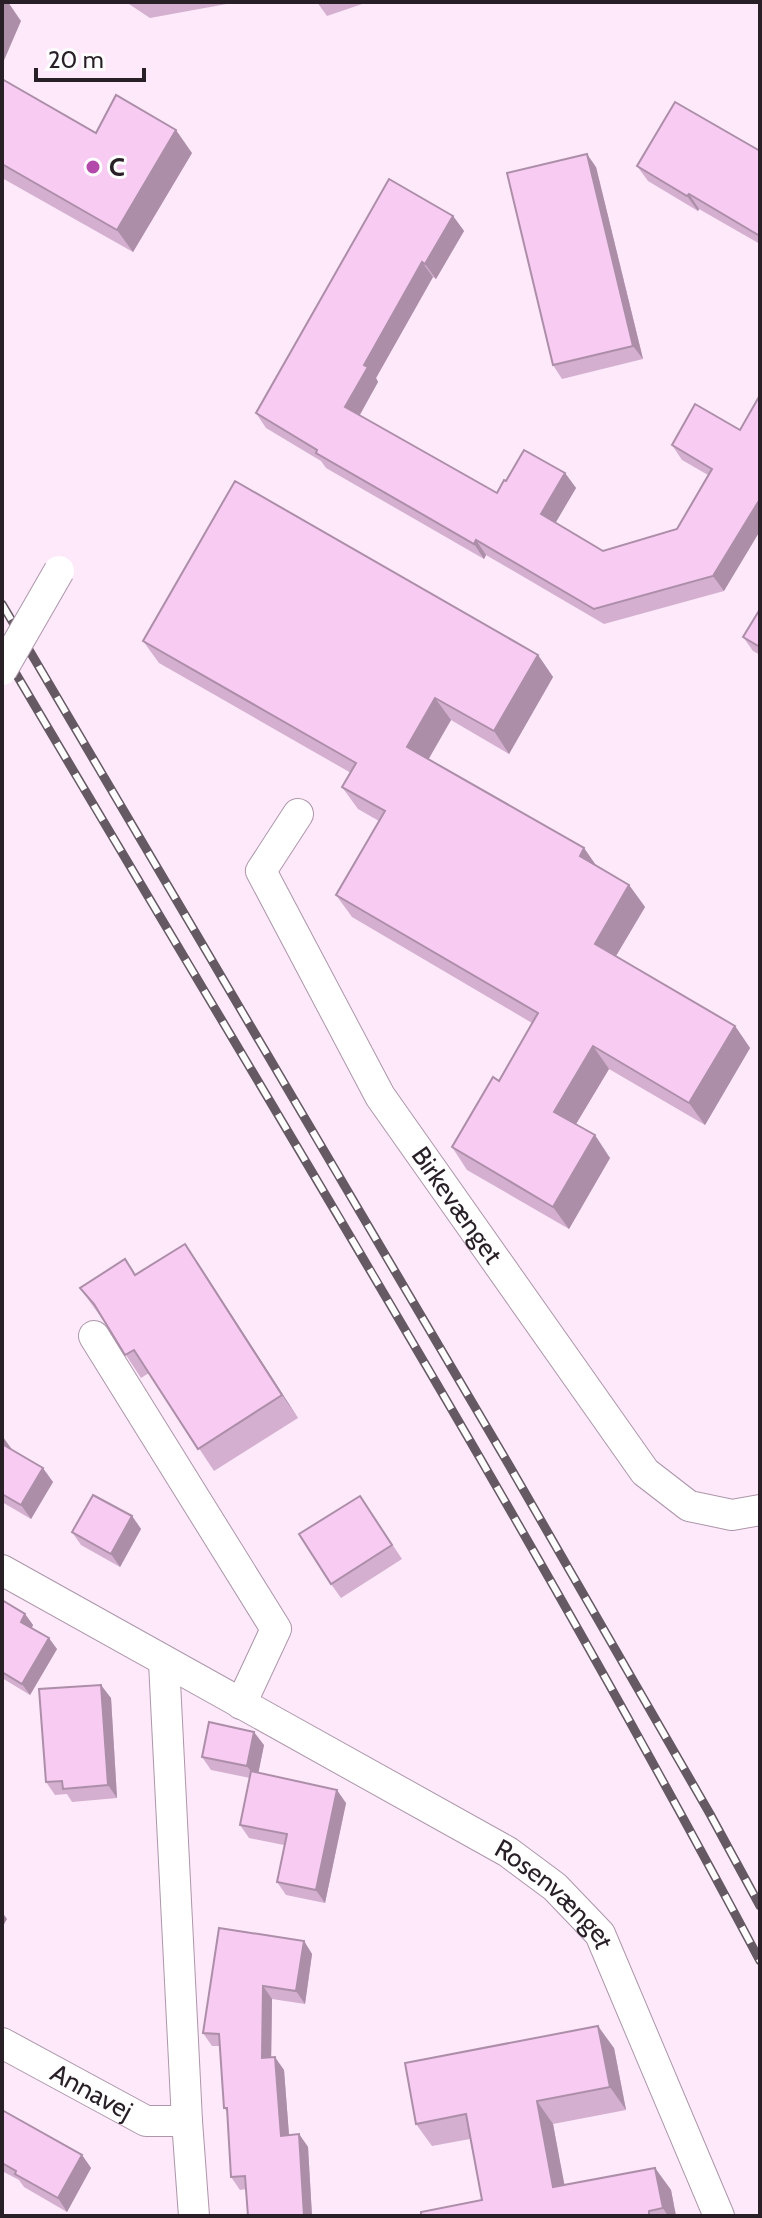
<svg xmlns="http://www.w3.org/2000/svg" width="762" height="2218" viewBox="0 0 762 2218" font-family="Cabin,sans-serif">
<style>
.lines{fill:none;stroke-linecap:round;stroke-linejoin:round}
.minor-casing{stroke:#ad96aa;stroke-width:32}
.minor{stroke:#fff;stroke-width:30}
.rail-casing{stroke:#655963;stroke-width:9}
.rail{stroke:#fdfdfd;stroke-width:6;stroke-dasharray:18;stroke-linecap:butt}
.minor-bridge-casing{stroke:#ad96aa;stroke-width:32;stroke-linecap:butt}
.minor-bridge{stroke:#fff;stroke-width:30}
.wall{fill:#d4afd0}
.shaded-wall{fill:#ad8ea9}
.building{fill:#f7cbf2;stroke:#ad8ea9;stroke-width:2}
.poi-dot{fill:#b249ab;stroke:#fdfdfd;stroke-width:3}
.labels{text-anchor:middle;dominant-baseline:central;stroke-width:6;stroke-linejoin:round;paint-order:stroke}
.poi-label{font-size:26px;font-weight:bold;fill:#281f27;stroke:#fdfdfd;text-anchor:start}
.street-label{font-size:26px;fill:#281f27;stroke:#fdfdfd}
</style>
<rect width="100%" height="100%" fill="#fde9fa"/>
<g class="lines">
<defs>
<g id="minor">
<path id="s1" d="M298,814L261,871L380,1096L645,1472L689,1506L732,1515L760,1510"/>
<path d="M94,1336L276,1629L241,1704"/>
<path id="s2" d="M2,1570L508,1852L555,1887L600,1934L719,2216"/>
<path d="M164,1662L187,2121L194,2216"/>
<path id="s3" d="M2,2043L146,2121H187"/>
</g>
</defs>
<use href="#minor" class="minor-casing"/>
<use href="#minor" class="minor"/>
<defs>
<g id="rail">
<path d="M2,604L509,1465L710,1814L760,1906"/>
<path d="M2,650C258,1085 524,1515 760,1961"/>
</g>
</defs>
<use href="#rail" class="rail-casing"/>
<use href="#rail" class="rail"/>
<defs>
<path id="minor-bridge" d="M2,670L59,571"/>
</defs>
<use href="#minor-bridge" class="minor-bridge-casing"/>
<use href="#minor-bridge" class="minor-bridge"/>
</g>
<g class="wall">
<path d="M126,2H232V3L150,18Z"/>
<path d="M317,2H368L327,16Z"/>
<path d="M2,79L96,133L192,153L133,252L2,178Z"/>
<path d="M760,151V244L699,209L698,211L648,181L637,166Z"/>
<path d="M596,167L643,359L562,379L553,365Z"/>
<path d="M453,216L464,231L436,279L433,277L376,378L378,382L359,415L497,493L506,481L565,473L576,488L555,522L603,551L677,529L708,475L682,460L672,445L740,430L724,591L604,624L486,555L484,559L326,468L321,461L266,428L256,413Z"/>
<path d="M760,609V655L753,651L743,637Z"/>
<path d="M143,641L538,655L553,677L509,754L451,720L428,759L584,848L597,867L629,885L645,907L616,956L735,1026L750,1048L705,1125L609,1069L576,1124L610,1158L569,1229L467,1170L452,1147L499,1081L532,1023L352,917L336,895L379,821L358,809L342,787L351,773L159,663Z"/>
<path d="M185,1244L298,1418L214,1471L149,1373L141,1378L103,1320L80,1288L136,1275Z"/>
<path d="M2,1437L12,1450L53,1482L31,1519L2,1502Z"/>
<path d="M360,1496L402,1559L341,1598L331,1584Z"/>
<path d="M132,1516L141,1529L120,1567L81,1545L72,1532Z"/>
<path d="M2,1600L25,1614L33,1625L32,1628L57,1649L30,1695L2,1678Z"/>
<path d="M111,1698L117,1798L72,1802L67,1794L55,1795L46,1782Z"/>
<path d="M264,1745L258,1773L346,1803L325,1903L286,1895L277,1882L284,1845L249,1838L240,1825L250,1778L211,1770L202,1757Z"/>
<path d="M304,1941L312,1954L305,2004L272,1999L271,2057L284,2070L289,2135L299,2134L308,2147L312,2216H248L246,2189L240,2190L231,2177L228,2113L224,2108L220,2046H212L203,2033Z"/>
<path d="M614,2048L626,2110L553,2124L564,2185L655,2168L671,2190L676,2216H421L482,2200L470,2139L432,2146L416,2124Z"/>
<path d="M2,2110L82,2155L91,2168L67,2212L24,2187L19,2180L2,2171Z"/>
</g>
<g class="shaded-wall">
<path d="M4,2H8L21,21L2,65V7Z"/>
<path d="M176,130L192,153L133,252L117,230Z"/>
<path d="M587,154L596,167L643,359L633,346Z"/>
<path d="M689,194L699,209L698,211L687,196Z"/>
<path d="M453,216L464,231L436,279L425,264Z"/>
<path d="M422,262L433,277L376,378L378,382L356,422L345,407L364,365Z"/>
<path d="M565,473L576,488L552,529L541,514Z"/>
<path d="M760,499V531L724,591L713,576Z"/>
<path d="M476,540L486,555L484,559L474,544Z"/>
<path d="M538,655L553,677L509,754L494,731Z"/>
<path d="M435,698L451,720L423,769L407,747Z"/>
<path d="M584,848L600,871L580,856Z"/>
<path d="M629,885L645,907L610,966L595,944Z"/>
<path d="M735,1026L750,1048L705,1125L689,1103Z"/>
<path d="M593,1046L609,1069L570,1134L554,1112Z"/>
<path d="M595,1135L610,1158L569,1229L553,1207Z"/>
<path d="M185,1244L200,1266L298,1418L282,1395Z"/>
<path d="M3,1437L13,1451L2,1446Z"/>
<path d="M43,1468L53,1482L31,1519L21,1505Z"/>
<path d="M132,1516L141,1529L120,1567L111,1554Z"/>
<path d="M25,1614L33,1625L29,1633L21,1622Z"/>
<path d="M49,1638L57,1649L30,1695L22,1684Z"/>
<path d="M101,1685L111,1698L117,1798L108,1785Z"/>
<path d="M254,1732L264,1745L257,1780L247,1766Z"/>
<path d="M337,1790L346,1803L325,1903L316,1890Z"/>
<path d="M2,1912L7,1919L2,1928Z"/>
<path d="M304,1941L312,1954L305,2004L296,1991Z"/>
<path d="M263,1986L272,1999L271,2071L262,2058Z"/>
<path d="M598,2026L614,2048L626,2110L610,2087Z"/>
<path d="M275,2057L284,2070L290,2148L281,2136Z"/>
<path d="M537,2101L553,2124L569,2209L553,2187Z"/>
<path d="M299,2134L308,2147L312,2216H304Z"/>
<path d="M82,2155L91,2168L67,2212L58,2198Z"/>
<path d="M655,2168L671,2190L676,2216H668L663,2208Z"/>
</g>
<g class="building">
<path d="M2,79L96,133L116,95L176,130L117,230L2,164Z"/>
<path d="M675,102L760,151V236L689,194L687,196L637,166Z"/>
<path d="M587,154L633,346L553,365L507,173Z"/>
<path d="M389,179L453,216L425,264L422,262L364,365L368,367L345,407L497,493L504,480L506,481L524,450L565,473L541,514L603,551L677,529L712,469L672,445L695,404L740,430L760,395V499L713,576L594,609L476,540L474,544L316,453L317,450L256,413Z"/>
<path d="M235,481L538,655L494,731L435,698L407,747L584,848L580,856L629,885L595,944L735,1026L689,1103L593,1046L554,1112L595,1135L553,1207L452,1147L493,1077L499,1081L538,1013L336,895L385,811L342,787L356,763L143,641Z"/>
<path d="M760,609V647L743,637Z"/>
<path d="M185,1244L282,1395L198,1449L134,1350L125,1355L94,1304L80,1288L125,1259L135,1275Z"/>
<path d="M2,1444L43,1468L21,1505L2,1494Z"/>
<path d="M93,1495L132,1516L111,1554L72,1532Z"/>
<path d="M360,1496L392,1545L331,1584L299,1534Z"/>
<path d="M2,1600L25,1614L21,1622L49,1638L22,1684L2,1672Z"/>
<path d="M101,1685L108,1785L63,1789L62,1781L46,1782L39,1689Z"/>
<path d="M209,1722L254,1732L247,1766L202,1757Z"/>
<path d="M251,1771L337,1790L316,1890L277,1882L287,1834L240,1825Z"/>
<path d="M219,1928L304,1941L296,1991L263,1986L262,2058L275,2057L281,2136L299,2134L304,2216H248L245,2176L231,2177L227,2108H224L219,2034L203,2033Z"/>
<path d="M598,2026L610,2087L537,2101L553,2187L655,2168L663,2208L649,2211V2216H421V2212L482,2200L466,2114L416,2124L405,2063Z"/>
<path d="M2,2110L82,2155L58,2198L15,2174L16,2171L2,2163Z"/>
</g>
<circle class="poi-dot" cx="93" cy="167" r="8"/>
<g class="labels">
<g class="poi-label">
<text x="109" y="167">C</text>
</g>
<g class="street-label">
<text stroke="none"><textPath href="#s1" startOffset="456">Birkevænget</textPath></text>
<text stroke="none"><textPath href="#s2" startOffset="642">Rosenvænget</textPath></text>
<text stroke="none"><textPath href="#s3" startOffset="102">Annavej</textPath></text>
</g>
</g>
<rect width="762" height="2218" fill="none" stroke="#281f27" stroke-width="8"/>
<path d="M36 68v12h108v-12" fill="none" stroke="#281f27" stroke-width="4"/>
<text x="48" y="68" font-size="24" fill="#281f27" stroke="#fdfdfd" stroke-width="6" paint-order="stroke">20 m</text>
</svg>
